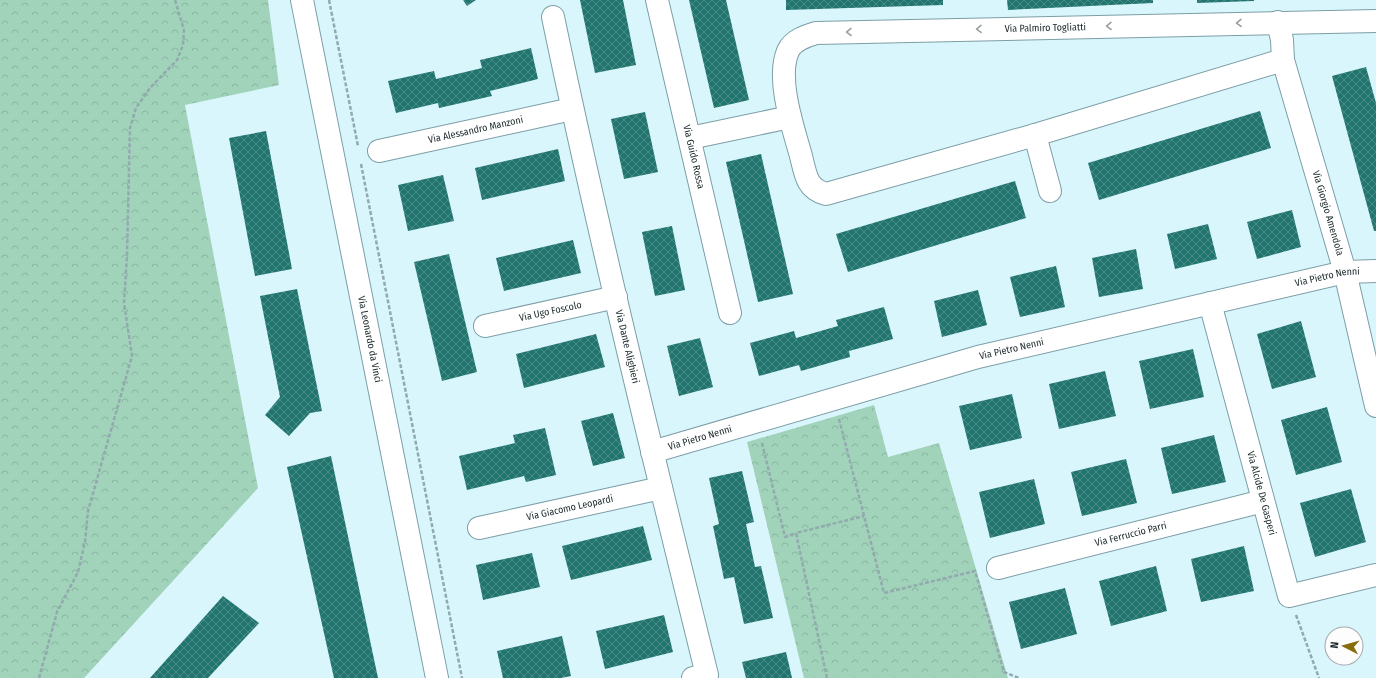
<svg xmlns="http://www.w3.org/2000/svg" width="1376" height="678" viewBox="0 0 1376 678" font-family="'Fira Sans Condensed',sans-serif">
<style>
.park{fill:url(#park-crowns)}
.building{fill:url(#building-cross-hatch)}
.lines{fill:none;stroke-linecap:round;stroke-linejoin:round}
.minor-casing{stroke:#7c9ea6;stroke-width:24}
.path{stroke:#92a9ae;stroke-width:2.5;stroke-dasharray:4 2;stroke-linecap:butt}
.minor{stroke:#fff;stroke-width:22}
.oneway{stroke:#999fa0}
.labels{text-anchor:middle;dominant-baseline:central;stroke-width:4;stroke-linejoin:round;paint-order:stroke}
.street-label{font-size:10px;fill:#1c292c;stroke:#fdfdfd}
</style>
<defs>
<pattern id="park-crowns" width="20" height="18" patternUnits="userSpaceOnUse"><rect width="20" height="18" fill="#a1d3bb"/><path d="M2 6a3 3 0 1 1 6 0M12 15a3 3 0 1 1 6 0" fill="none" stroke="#8ab5a1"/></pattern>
<pattern id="building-cross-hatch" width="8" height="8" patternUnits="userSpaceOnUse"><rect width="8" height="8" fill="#20756f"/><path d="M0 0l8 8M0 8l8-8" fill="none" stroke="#4e8b87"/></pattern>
</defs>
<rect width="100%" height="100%" fill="#daf6fd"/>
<g class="park">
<path d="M0,0H268L279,85L185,105L258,488L84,678H0Z"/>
<path d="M874,405L888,457L939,443L1008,678H804L747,442Z"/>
</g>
<g class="building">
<path d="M463,0H476L467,6Z"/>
<path d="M580,0H623L636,65L595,73Z"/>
<path d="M689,0H726L749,100L714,108Z"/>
<path d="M786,0H943V5L786,10Z"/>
<path d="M1007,0H1153V3L1008,10Z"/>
<path d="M1197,0H1254V1L1197,3Z"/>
<path d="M531,48L538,79L490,91L492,96L439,108L438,103L396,113L388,81L434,71L436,79L482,68L480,60Z"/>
<path d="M1366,67L1376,103V231H1374L1332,76Z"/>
<path d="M1260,111L1271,148L1099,200L1088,163Z"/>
<path d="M645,112L658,172L624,179L611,119Z"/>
<path d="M266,131L292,269L255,276L229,138Z"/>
<path d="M558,149L565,181L482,200L475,168Z"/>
<path d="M761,154L793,294L758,302L726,162Z"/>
<path d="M443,175L454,221L408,231L398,185Z"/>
<path d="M1015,181L1026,218L848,272L836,234Z"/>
<path d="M1292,210L1301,247L1257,259L1247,222Z"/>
<path d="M1208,224L1217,259L1175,269L1167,234Z"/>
<path d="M672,226L685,290L655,296L642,232Z"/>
<path d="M573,240L581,273L504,291L496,258Z"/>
<path d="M1136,249L1143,289L1099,297L1092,258Z"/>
<path d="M449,254L477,372L442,381L414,262Z"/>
<path d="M1056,266L1065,307L1020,317L1010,277Z"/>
<path d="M297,289L322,411L310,413L289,436L265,415L280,397L260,296Z"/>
<path d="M978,290L987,325L942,337L934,301Z"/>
<path d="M884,307L893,339L849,351L850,357L801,371L799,365L759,376L750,343L794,331L796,338L838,326L836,320Z"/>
<path d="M1301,321L1316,377L1272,389L1257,334Z"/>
<path d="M596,334L605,367L524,388L516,354Z"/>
<path d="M700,338L713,387L679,396L667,346Z"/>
<path d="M1193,349L1204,397L1150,409L1139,361Z"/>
<path d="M1105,371L1116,416L1059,429L1049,384Z"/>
<path d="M1012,394L1022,438L970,450L959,406Z"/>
<path d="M1327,407L1342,462L1296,475L1281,420Z"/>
<path d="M613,413L625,458L593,466L581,421Z"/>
<path d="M545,428L556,475L526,482L524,476L467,490L459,456L515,443L513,435Z"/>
<path d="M1214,435L1226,482L1172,494L1161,448Z"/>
<path d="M331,456L378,678H334L287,467Z"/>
<path d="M1126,459L1137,503L1082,516L1071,472Z"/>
<path d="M742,471L754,522L746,524L755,567L761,566L773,618L744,624L734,577L724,579L713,526L719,524L709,478Z"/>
<path d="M1034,479L1045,524L990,538L979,492Z"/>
<path d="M1351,489L1366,542L1315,557L1300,503Z"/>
<path d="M643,526L652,560L571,580L562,546Z"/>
<path d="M1244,546L1254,591L1201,602L1191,559Z"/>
<path d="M532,553L540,587L483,600L476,565Z"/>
<path d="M1156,566L1167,611L1111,626L1099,581Z"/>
<path d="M1065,588L1077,634L1021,649L1009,602Z"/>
<path d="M223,596L259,623L208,678H150Z"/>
<path d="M664,615L673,652L605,669L596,631Z"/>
<path d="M562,636L571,676L561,678H503L497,651Z"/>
<path d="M786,652L792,678H746L742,662Z"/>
</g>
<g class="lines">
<defs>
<g id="minor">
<path id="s1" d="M302,0L437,678"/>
<path id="s2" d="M657,0L730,313"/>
<path id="s3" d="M553,17C599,237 653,456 707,675L693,678"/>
<path id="s4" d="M1278,22L1282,40L1283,60L1345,272L1376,406"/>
<path id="s5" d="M1283,60L1035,135L826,194C819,192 813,189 809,182C805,175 803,164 801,156C793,127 776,79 788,51C793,40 806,36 816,33L1376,21"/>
<path d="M1035,135L1050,191"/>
<path d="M690,138L790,117"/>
<path id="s6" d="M379,151L572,109"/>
<path id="s7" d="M1210,303L1289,596L1376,575"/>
<path id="s8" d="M485,326L616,297"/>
<path id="s9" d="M652,452L978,357L1345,272L1376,271"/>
<path id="s10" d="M479,528L661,488"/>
<path id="s11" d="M998,568L1263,501"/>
</g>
</defs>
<use href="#minor" class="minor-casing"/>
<g class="path">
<path d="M329,0L358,146"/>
<path d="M361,164L462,678"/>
<path d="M839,419L884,593L975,571L1004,672L1019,678"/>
<path d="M762,443L785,537L796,533"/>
<path d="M1296,615L1319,678"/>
<path d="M39,678L57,612L78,572L85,542L88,511L132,356L124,303L127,255L130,128L136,108L150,88L177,60L183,45L184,30L175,0"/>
<path d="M827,678L796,533L864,516"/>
</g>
<use href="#minor" class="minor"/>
</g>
<defs><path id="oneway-chevron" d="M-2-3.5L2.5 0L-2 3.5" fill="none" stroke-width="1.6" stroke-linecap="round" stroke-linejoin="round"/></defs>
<g class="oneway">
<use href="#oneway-chevron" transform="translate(1239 23) rotate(179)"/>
<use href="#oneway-chevron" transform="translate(1109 26) rotate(179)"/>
<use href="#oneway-chevron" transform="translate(979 29) rotate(179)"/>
<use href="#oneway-chevron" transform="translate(849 32) rotate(179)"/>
</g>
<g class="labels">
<g class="street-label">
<text stroke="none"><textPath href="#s5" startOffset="896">Via Palmiro Togliatti</textPath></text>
<text stroke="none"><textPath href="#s6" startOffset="99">Via Alessandro Manzoni</textPath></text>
<text stroke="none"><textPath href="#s2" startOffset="161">Via Guido Rossa</textPath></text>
<text stroke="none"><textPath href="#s4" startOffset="198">Via Giorgio Amendola</textPath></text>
<text stroke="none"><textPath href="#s9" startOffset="698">Via Pietro Nenni</textPath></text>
<text stroke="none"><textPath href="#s8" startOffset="67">Via Ugo Foscolo</textPath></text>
<text stroke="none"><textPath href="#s1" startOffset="346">Via Leonardo da Vinci</textPath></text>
<text stroke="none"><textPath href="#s3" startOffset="338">Via Dante Alighieri</textPath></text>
<text stroke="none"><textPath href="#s9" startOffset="374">Via Pietro Nenni</textPath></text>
<text stroke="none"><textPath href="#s9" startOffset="50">Via Pietro Nenni</textPath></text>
<text stroke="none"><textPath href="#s7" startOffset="197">Via Alcide De Gasperi</textPath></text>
<text stroke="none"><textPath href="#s10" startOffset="93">Via Giacomo Leopardi</textPath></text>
<text stroke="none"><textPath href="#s11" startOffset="137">Via Ferruccio Parri</textPath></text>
</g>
</g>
<g transform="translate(1344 646) rotate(276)"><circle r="19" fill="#fdfdfd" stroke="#a3a8a9"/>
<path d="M0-3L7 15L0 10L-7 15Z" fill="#876c0a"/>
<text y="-6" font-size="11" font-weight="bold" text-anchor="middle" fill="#1c292c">N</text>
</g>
</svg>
